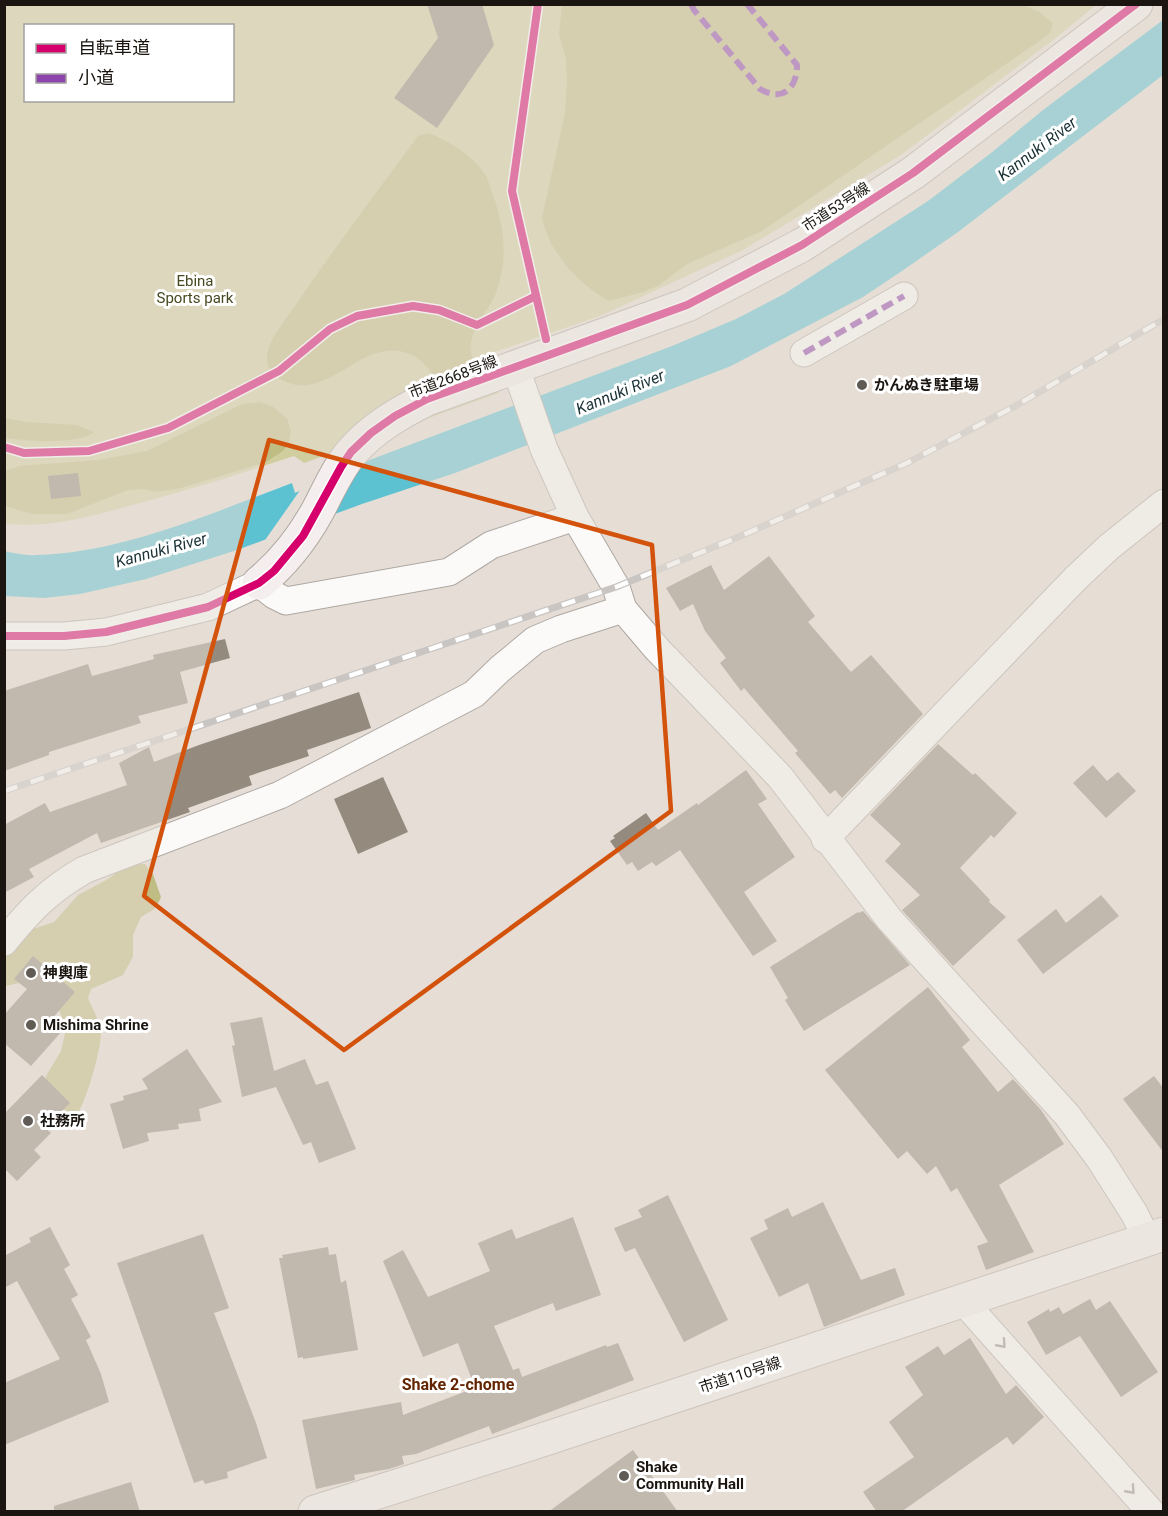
<svg xmlns="http://www.w3.org/2000/svg" width="1168" height="1516" viewBox="0 0 1168 1516" font-family="Roboto,'Noto Sans JP',sans-serif">
<style>
.green{fill:#d0ce9f;fill-rule:evenodd}
.forest{fill:#c0bd84}
.water{fill:#5cc2d2}
.pier{fill:#e6ded6}
.building{fill:#948a7e}
.lines{fill:none;stroke-linecap:round;stroke-linejoin:round}
.street-casing{stroke:#aea8a2;stroke-width:29}
.secondary-casing{stroke:#aea8a2;stroke-width:35}
.street{stroke:#fbfaf9;stroke-width:27}
.secondary{stroke:#f4efee;stroke-width:33}
.rail-casing{stroke:#c8c5c3;stroke-width:7}
.rail{stroke:#fff;stroke-width:4.5;stroke-dasharray:14;stroke-linecap:butt}
.quiet{stroke:#8e44ad;stroke-width:6;stroke-dasharray:12 6;stroke-linecap:butt}
.cycleway-casing{stroke:#fff;stroke-width:11}
.cycleway{stroke:#d6006c;stroke-width:8}
.oneway{stroke:#969390}
.marked{fill:none;stroke:#d3520c;stroke-width:4.5;stroke-linejoin:round}
.poi-dot{fill:#615b55;stroke:#fff;stroke-width:2}
.labels{text-anchor:middle;dominant-baseline:central;stroke-width:6;stroke-linejoin:round;paint-order:stroke}
.street-label{font-size:15px;fill:#1a1510;stroke:#fff}
.park-label{font-size:15px;fill:#474820;stroke:#fff}
.poi-label{font-size:15px;font-weight:bold;fill:#1a1510;stroke:#fff;text-anchor:start}
.water-label{font-size:16px;font-style:italic;fill:#1b3237;stroke:#fff}
.neighbourhood-label{font-size:16px;font-weight:bold;fill:#622500;stroke:#fff}
</style>
<rect width="100%" height="100%" fill="#e6ded6"/>
<path class="green" d="M4,5H1096L1057,37L901,155L743,250L600,316L486,355L499,393L304,463L294,456C243,473 192,489 140,503C92,516 55,528 5,524ZM26,26H232V100H26Z"/>
<g class="forest">
<path d="M1023,5L1040,12L1052,23C1053,32 1047,35 1041,40L762,231L687,264L658,286L643,292L609,301C578,284 550,253 542,218L565,113L567,81L566,59L559,35L562,5Z"/>
<path d="M429,133C449,142 471,154 484,173C488,178 489,185 491,190C504,223 509,259 496,293C489,310 474,324 471,342C469,347 472,353 472,360L456,377H436C429,370 421,359 412,355C361,331 327,410 277,377C271,373 266,365 267,358C268,339 285,321 295,306C334,248 377,192 418,136Z"/>
<path d="M260,402L273,407L287,419L291,431L289,442L283,451L266,462L181,488L157,492L143,489L128,490L67,514H32L5,506V471L19,466L99,460L147,451L242,404Z"/>
<path d="M5,418L26,422L77,425L94,432C79,445 25,441 5,438Z"/>
<path d="M145,864L153,874L161,897L156,908L141,917L133,935V957L123,975L91,989L88,998C92,1008 101,1023 101,1033C101,1051 84,1112 71,1123C64,1129 53,1131 44,1130L31,1113L47,1074L61,1051L66,1029L59,1010L20,983L5,986L4,954L33,929L54,922L78,895L108,879L127,865Z"/>
</g>
<path class="water" d="M1163,20V75L958,232L902,271L863,297L731,366L455,473L362,504L234,551L146,579L80,594L44,598L5,596L4,551C15,553 26,556 36,555C122,553 212,513 292,483L295,493L367,461L672,346L736,319L784,294L928,201L991,153L1043,110Z"/>
<path class="pier" d="M364,459L328,519L263,543L303,486Z"/>
<g class="building">
<path d="M427,4H482L494,45L437,128L394,98L438,38Z"/>
<path d="M78,473L81,496L51,499L48,476Z"/>
<path d="M769,556L815,616L808,622L851,672L871,655L923,714L842,798L835,790L830,794L795,753L798,751L744,688L741,691L720,663L726,658L705,631L693,604L680,611L666,588L711,565L724,590Z"/>
<path d="M225,639L230,658L180,672L188,703L138,716L141,723L49,752V755L4,771V691L88,664L92,676L154,659L153,655Z"/>
<path d="M359,692L371,728L307,750L309,756L249,776L252,785L188,808L190,812L101,843L97,833L29,869L34,877L4,893V825L45,803L50,812L127,785L119,763L149,747L154,762L199,745Z"/>
<path d="M938,744L973,775L975,773L1017,813L994,838L991,835L960,868L990,900L989,902L1006,917L953,966L902,910L920,895L885,861L901,844L870,815Z"/>
<path d="M1093,765L1107,781L1118,772L1136,791L1106,818L1073,783Z"/>
<path d="M746,770L767,799L758,804L795,857L744,892L777,941L753,956L680,850L656,866L652,862L638,871L632,862L627,865L610,841L615,838L613,836L646,813L658,830L697,803L698,805Z"/>
<path d="M383,777L408,832L358,854L334,799Z"/>
<path d="M1101,895L1119,916L1043,974L1017,940L1056,909L1066,923Z"/>
<path d="M863,911L910,965L804,1031L785,1000L788,998L770,967L858,912L859,913Z"/>
<path d="M33,956L75,992L51,1020L63,1030L31,1066L4,1043V1015L27,989L14,979Z"/>
<path d="M928,987L970,1040L962,1047L998,1092L1013,1079L1041,1110L1064,1144L999,1185L1034,1252L986,1270L977,1246L988,1242L957,1188L951,1192L936,1166L927,1174L907,1151L898,1159L825,1070Z"/>
<path d="M262,1017L274,1071L305,1059L316,1085L328,1081L356,1149L319,1163L311,1142L303,1145L276,1087L242,1097L232,1046L235,1045L230,1023Z"/>
<path d="M187,1049L222,1102L199,1109L201,1121L178,1124L179,1129L147,1133L149,1141L123,1149L110,1104L124,1100L123,1096L148,1089L142,1079Z"/>
<path d="M42,1075L70,1103L45,1128L51,1133L34,1150L41,1157L17,1181L4,1168V1114Z"/>
<path d="M1154,1076L1164,1089V1153L1123,1099Z"/>
<path d="M668,1195L728,1320L684,1342L635,1248L625,1252L614,1228L642,1217L638,1210Z"/>
<path d="M823,1202L861,1280L895,1268L905,1295L824,1327L808,1283L779,1297L750,1238L768,1229L764,1220L788,1208L792,1217Z"/>
<path d="M573,1217L601,1295L556,1311L553,1303L494,1326L513,1370L519,1368L522,1377L606,1345L607,1347L618,1343L634,1380L492,1434L489,1426L416,1454L402,1456L404,1464L389,1469L354,1475L355,1480L316,1489L302,1420L401,1402L403,1415L475,1388L458,1343L423,1357L383,1261L403,1250L428,1297L490,1271L478,1243L512,1229L516,1239Z"/>
<path d="M50,1227L70,1265L64,1269L78,1295L71,1299L91,1337L86,1340L101,1374L109,1402L4,1445V1383L60,1359L17,1281L4,1288V1256L31,1242L29,1238Z"/>
<path d="M203,1234L229,1308L214,1313L256,1423L267,1458L227,1472L228,1478L205,1484L203,1480L194,1483L117,1263Z"/>
<path d="M328,1247L329,1255L336,1254L341,1283L346,1280L358,1350L303,1359V1357L298,1358L279,1258H283L282,1255Z"/>
<path d="M1090,1299L1096,1310L1110,1301L1158,1372L1121,1397L1080,1336L1046,1355L1027,1322L1049,1309L1050,1312L1059,1307L1063,1314Z"/>
<path d="M970,1338L1006,1394L1016,1385L1044,1417L1013,1445L1007,1437L901,1512H877L863,1492L914,1457L889,1422L923,1395L905,1367L938,1346L944,1355Z"/>
<path d="M633,1450L678,1512H548Z"/>
<path d="M131,1482L140,1512H54V1506Z"/>
</g>
<g class="lines">
<defs>
<g id="street">
<path d="M804,353L904,296"/>
<path d="M516,369L544,449L575,517L616,587L623,609L657,649L780,777L890,920L1067,1115L1099,1158L1134,1213L1147,1239"/>
<path d="M4,636H64L106,632L208,607L259,583L274,595L286,601L449,572L491,545L575,517"/>
<path d="M825,839L1076,578L1109,547L1164,503"/>
<path d="M4,942C30,910 48,891 84,870L280,795L474,694L500,669L535,640L561,629L623,609"/>
<path d="M963,1301L1151,1512"/>
</g>
<g id="secondary">
<path d="M259,583C283,563 302,539 317,512C328,492 337,469 352,452C373,428 399,413 427,399L687,305L802,245L913,173L1136,4"/>
<path d="M315,1512L539,1441L1164,1234"/>
</g>
</defs>
<use href="#street" class="street-casing"/>
<use href="#secondary" class="secondary-casing"/>
<use href="#street" class="street"/>
<use href="#secondary" class="secondary"/>
<defs>
<path id="rail" d="M4,791L616,587L736,538L907,463L1017,405L1164,319"/>
</defs>
<use href="#rail" class="rail-casing"/>
<use href="#rail" class="rail"/>
<g class="quiet">
<path d="M691,4L694,10L760,89C782,102 797,89 797,65L747,4"/>
<path d="M804,353L904,296"/>
</g>
<defs>
<g id="cycleway">
<path d="M538,4L512,191L546,339"/>
<path d="M4,447L24,453L89,451L168,428L279,371L330,329L357,316L413,306L439,310L477,325L536,296"/>
<path d="M4,636H64L106,632L208,607L259,583L274,571L303,536L341,467L351,452L371,433L395,416L427,399L687,305L802,245L913,173L1136,4"/>
</g>
</defs>
<use href="#cycleway" class="cycleway-casing"/>
<use href="#cycleway" class="cycleway"/>
</g>
<defs><path id="oneway-chevron" d="M-2-3.5L2.5 0L-2 3.5" fill="none" stroke-width="1.6" stroke-linecap="round" stroke-linejoin="round" transform="scale(1.5)"/></defs>
<g class="oneway">
<use href="#oneway-chevron" transform="translate(1002 1344) rotate(48)"/>
<use href="#oneway-chevron" transform="translate(1131 1490) rotate(48)"/>
</g>
<path d="M0 0H1168V1516H0ZM269,440L652,545L671,811L344,1050L144,896Z" fill="#e6ded6" fill-opacity=".55" fill-rule="evenodd"/>
<path class="marked" d="M269,440L652,545L671,811L344,1050L144,896Z"/>
<g class="poi-dot">
<circle cx="862" cy="385" r="6"/>
<circle cx="31" cy="973" r="6"/>
<circle cx="31" cy="1025" r="6"/>
<circle cx="28" cy="1121" r="6"/>
<circle cx="624" cy="1476" r="6"/>
</g>
<g class="labels">
<g class="street-label">
<text transform="translate(836 207) rotate(-33)">市道53号線</text>
<text transform="translate(453 377) rotate(-21)">市道2668号線</text>
<text transform="translate(740 1375) rotate(-18)">市道110号線</text>
</g>
<g class="park-label">
<text x="195" y="281">Ebina<tspan x="195" dy="17">Sports park</tspan></text>
</g>
<g class="poi-label">
<text x="874" y="385">かんぬき駐車場</text>
<text x="43" y="973">神輿庫</text>
<text x="43" y="1025">Mishima Shrine</text>
<text x="40" y="1121">社務所</text>
<text x="636" y="1467">Shake<tspan x="636" dy="17">Community Hall</tspan></text>
</g>
<g class="water-label">
<text transform="translate(1037 149) rotate(-37)">Kannuki River</text>
<text transform="translate(620 392) rotate(-22)">Kannuki River</text>
<text transform="translate(161 550) rotate(-15)">Kannuki River</text>
</g>
<g class="neighbourhood-label">
<text x="458" y="1384">Shake 2-chome</text>
</g>
</g>
<rect width="1168" height="1516" fill="none" stroke="#1a1510" stroke-width="12"/>
<rect x="24" y="24" width="210" height="78" fill="#ffffff" stroke="#a3a19f" stroke-width="1.5"/>
<rect x="36" y="44" width="30" height="9" fill="#d6006c" stroke="#a3a19f" stroke-width="1.5"/>
<text x="78" y="54" font-size="18" fill="#1a1510">自転車道</text>
<rect x="36" y="74" width="30" height="9" fill="#8e44ad" stroke="#a3a19f" stroke-width="1.5"/>
<text x="78" y="84" font-size="18" fill="#1a1510">小道</text>
</svg>
